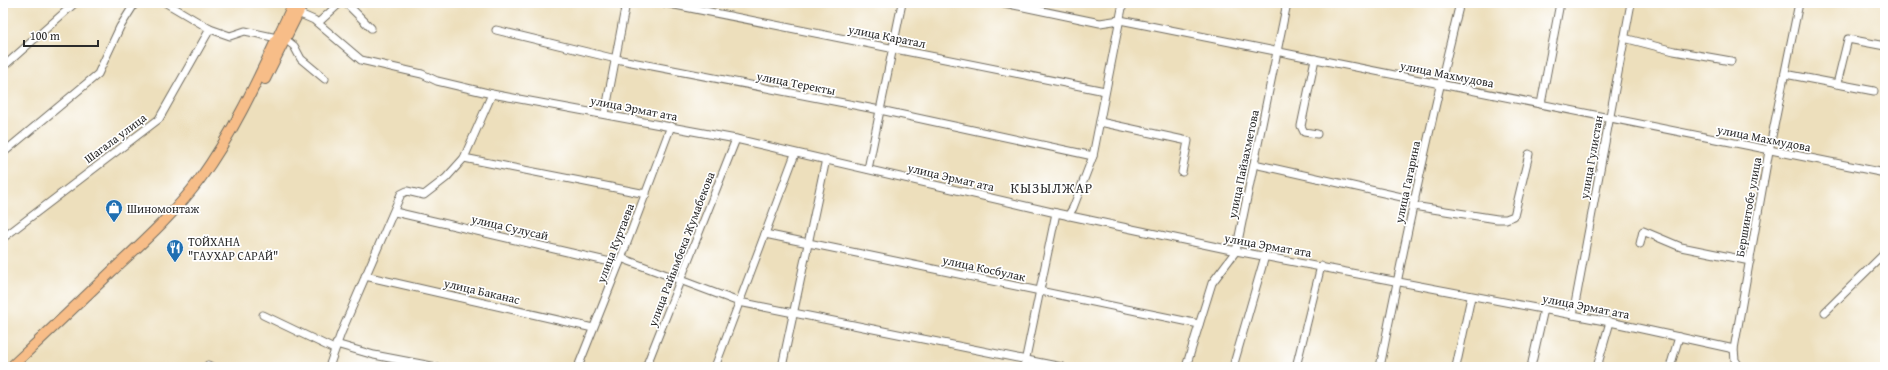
<svg xmlns="http://www.w3.org/2000/svg" width="1888" height="370" viewBox="0 0 1888 370" font-family="'Gentium Book Plus',serif">
<style>
.lines{fill:none;stroke-linecap:round;stroke-linejoin:round}
.minor-casing{stroke:#6f6a5e;stroke-width:9}
.highway-casing{stroke:#6f6a5e;stroke-width:12}
.minor{stroke:#fff;stroke-width:7}
.highway{stroke:#f7bd88;stroke-width:10}
.labels{text-anchor:middle;dominant-baseline:central;stroke-width:3.5;stroke-linejoin:round;paint-order:stroke}
.street-label{font-size:12px;fill:#2b2b2b;stroke:#fff}
.poi-label{font-size:12px;fill:#2b2b2b;stroke:#fff;text-anchor:start}
.quarter-label{font-size:14px;letter-spacing:1px;fill:#2b2b2b;stroke:#fff}
</style>
<rect width="100%" height="100%" fill="#fff"/>
<filter id="ink" filterUnits="userSpaceOnUse"><feTurbulence type="fractalNoise" baseFrequency=".025" numOctaves="2"/><feDisplacementMap in="SourceGraphic" scale="8" xChannelSelector="R" yChannelSelector="G"/><feConvolveMatrix kernelMatrix="1 2 1 2 8 2 1 2 1" color-interpolation-filters="sRGB"/></filter>
<filter id="wash" filterUnits="userSpaceOnUse"><feTurbulence type="fractalNoise" baseFrequency=".012" numOctaves="4" result="noise"/><feDisplacementMap in="SourceGraphic" scale="16" xChannelSelector="R" yChannelSelector="G"/><feGaussianBlur stdDeviation="0.9" result="paint"/><feColorMatrix in="noise" values="0 0 0 0 0 0 0 0 0 0 0 0 0 0 0 0 0 1.4 0 .05"/><feComposite in="paint" operator="in"/></filter>
<g filter="url(#wash)">
<rect width="100%" height="100%" fill="#eddfbc"/>
</g>
<g filter="url(#ink)">
<g class="lines">
<defs>
<g id="minor">
<path d="M166,3L210,29L230,36L245,31L277,38"/>
<path d="M346,3L371,28"/>
<path d="M665,3L1105,91"/>
<path d="M1004,3L1100,23L1120,20L1885,173"/>
<path d="M298,13L314,20L361,60L422,74L437,81L492,94L736,139L1056,213L1236,251L1610,322L1734,349"/>
<path d="M318,23L340,3"/>
<path d="M496,30L616,59L880,110L1093,156"/>
<path d="M1624,38L1674,51L1731,61"/>
<path d="M285,39L294,46L301,59L325,79"/>
<path d="M1315,59L1301,126L1304,132L1317,134"/>
<path d="M3,67L75,3"/>
<path d="M1785,74L1874,91"/>
<path d="M1837,84L1848,39L1885,46"/>
<path d="M1541,104L1560,3"/>
<path d="M605,114L626,3"/>
<path d="M1100,122L1188,141L1182,172"/>
<path d="M3,153L98,74L120,27L135,3"/>
<path d="M464,158L646,194"/>
<path d="M1254,164L1415,200"/>
<path d="M868,169L902,3"/>
<path d="M1413,206L1497,219H1506L1514,216L1529,154"/>
<path d="M395,212L619,264"/>
<path d="M1068,216L1073,208L1093,156L1123,3"/>
<path d="M765,234L1199,324"/>
<path d="M3,238L159,119L210,29"/>
<path d="M1640,244L1643,231L1681,247L1750,261"/>
<path d="M621,258L739,302L1062,367"/>
<path d="M365,276L593,328"/>
<path d="M1825,312L1885,253"/>
<path d="M263,315L334,349"/>
<path d="M1573,315L1631,3"/>
<path d="M336,344L374,355L437,367"/>
<path d="M208,365L212,367"/>
<path d="M329,367L341,333L401,194L407,191L424,195L446,178L464,158L492,94"/>
<path d="M578,367L619,264L671,126"/>
<path d="M646,367L736,139"/>
<path d="M715,367L795,154"/>
<path d="M782,367L826,159"/>
<path d="M1024,367L1056,213"/>
<path d="M1186,367L1212,283L1236,251L1287,3"/>
<path d="M1233,367L1265,256"/>
<path d="M1296,367L1321,266"/>
<path d="M1380,367C1404,245 1430,124 1460,3"/>
<path d="M1456,367L1471,297"/>
<path d="M1531,367L1544,309"/>
<path d="M1597,367L1610,322"/>
<path d="M1670,367L1679,337"/>
<path d="M1740,367L1735,360L1734,349L1769,151L1799,3"/>
</g>
<g id="highway">
<path d="M265,79L303,3"/>
<path d="M11,367C45,335 79,303 112,271C143,242 175,213 200,179C239,125 265,63 294,3"/>
</g>
</defs>
<use href="#minor" class="minor-casing"/>
<use href="#highway" class="highway-casing"/>
<use href="#minor" class="minor"/>
<use href="#highway" class="highway"/>
</g>
</g>
<defs>
<symbol id="shop-pin" viewBox="-11 -11 22 30"><path d="M0 17L-7.5 6A9.5 9.5 0 1 1 7.5 6Z" fill="#1f6fb2" stroke="#fff"/><path d="M-5-2.5h2.3a2.7 3.5 0 0 1 5.4 0H5L5.5 6h-11ZM-1.5-2.5h3a1.5 2.3 0 0 0-3 0Z" fill="#fff"/></symbol>
<symbol id="restaurant-pin" viewBox="-11 -11 22 30"><path d="M0 17L-7.5 6A9.5 9.5 0 1 1 7.5 6Z" fill="#1f6fb2" stroke="#fff"/><path d="M-5-6h1v4h1v-4h1v4h1v-4h1v5L-1.5 .5V6h-2V.5L-5-1ZM5-6V6H3V1.5H1.5Q1.5-4 5-6Z" fill="#fff"/></symbol>
</defs>
<g fill-rule="evenodd">
<use href="#shop-pin" x="104" y="198" width="20" height="27"/>
<use href="#restaurant-pin" x="165" y="238" width="20" height="27"/>
</g>
<g class="labels">
<g class="street-label">
<text transform="translate(887 36) rotate(11)">улица Каратал</text>
<text transform="translate(1447 74) rotate(11)">улица Махмудова</text>
<text transform="translate(796 83) rotate(11)">улица Теректы</text>
<text transform="translate(634 108) rotate(11)">улица Эрмат ата</text>
<text transform="translate(115 138) rotate(-37)">Шагала улица</text>
<text transform="translate(1764 138) rotate(11)">улица Махмудова</text>
<text transform="translate(1591 157) rotate(-80)">улица Гулистан</text>
<text transform="translate(1243 164) rotate(-78)">улица Пайзахметова</text>
<text transform="translate(951 177) rotate(13)">улица Эрмат ата</text>
<text transform="translate(1407 182) rotate(-78)">улица Гагарина</text>
<text transform="translate(1748 207) rotate(-80)">Бершинтобе улица</text>
<text transform="translate(510 227) rotate(13)">улица Сулусай</text>
<text transform="translate(615 243) rotate(-69)">улица Куртаева</text>
<text transform="translate(1268 245) rotate(10)">улица Эрмат ата</text>
<text transform="translate(681 249) rotate(-69)">улица Райымбека Жумабекова</text>
<text transform="translate(984 268) rotate(12)">улица Косбулак</text>
<text transform="translate(482 291) rotate(13)">улица Баканас</text>
<text transform="translate(1586 306) rotate(11)">улица Эрмат ата</text>
</g>
<g class="poi-label">
<text x="127" y="208">Шиномонтаж</text>
<text x="188" y="241">ТОЙХАНА<tspan x="188" dy="14">"ГАУХАР САРАЙ"</tspan></text>
</g>
<g class="quarter-label">
<text x="1052" y="188">КЫЗЫЛЖАР</text>
</g>
</g>
<rect width="1888" height="370" fill="none" stroke="#fff" stroke-width="16"/>
<path d="M24 40v6h74v-6" fill="none" stroke="#2b2b2b" stroke-width="2"/>
<text x="30" y="40" font-size="12" fill="#2b2b2b" stroke="#ffffff" stroke-width="3" paint-order="stroke">100 m</text>
</svg>
